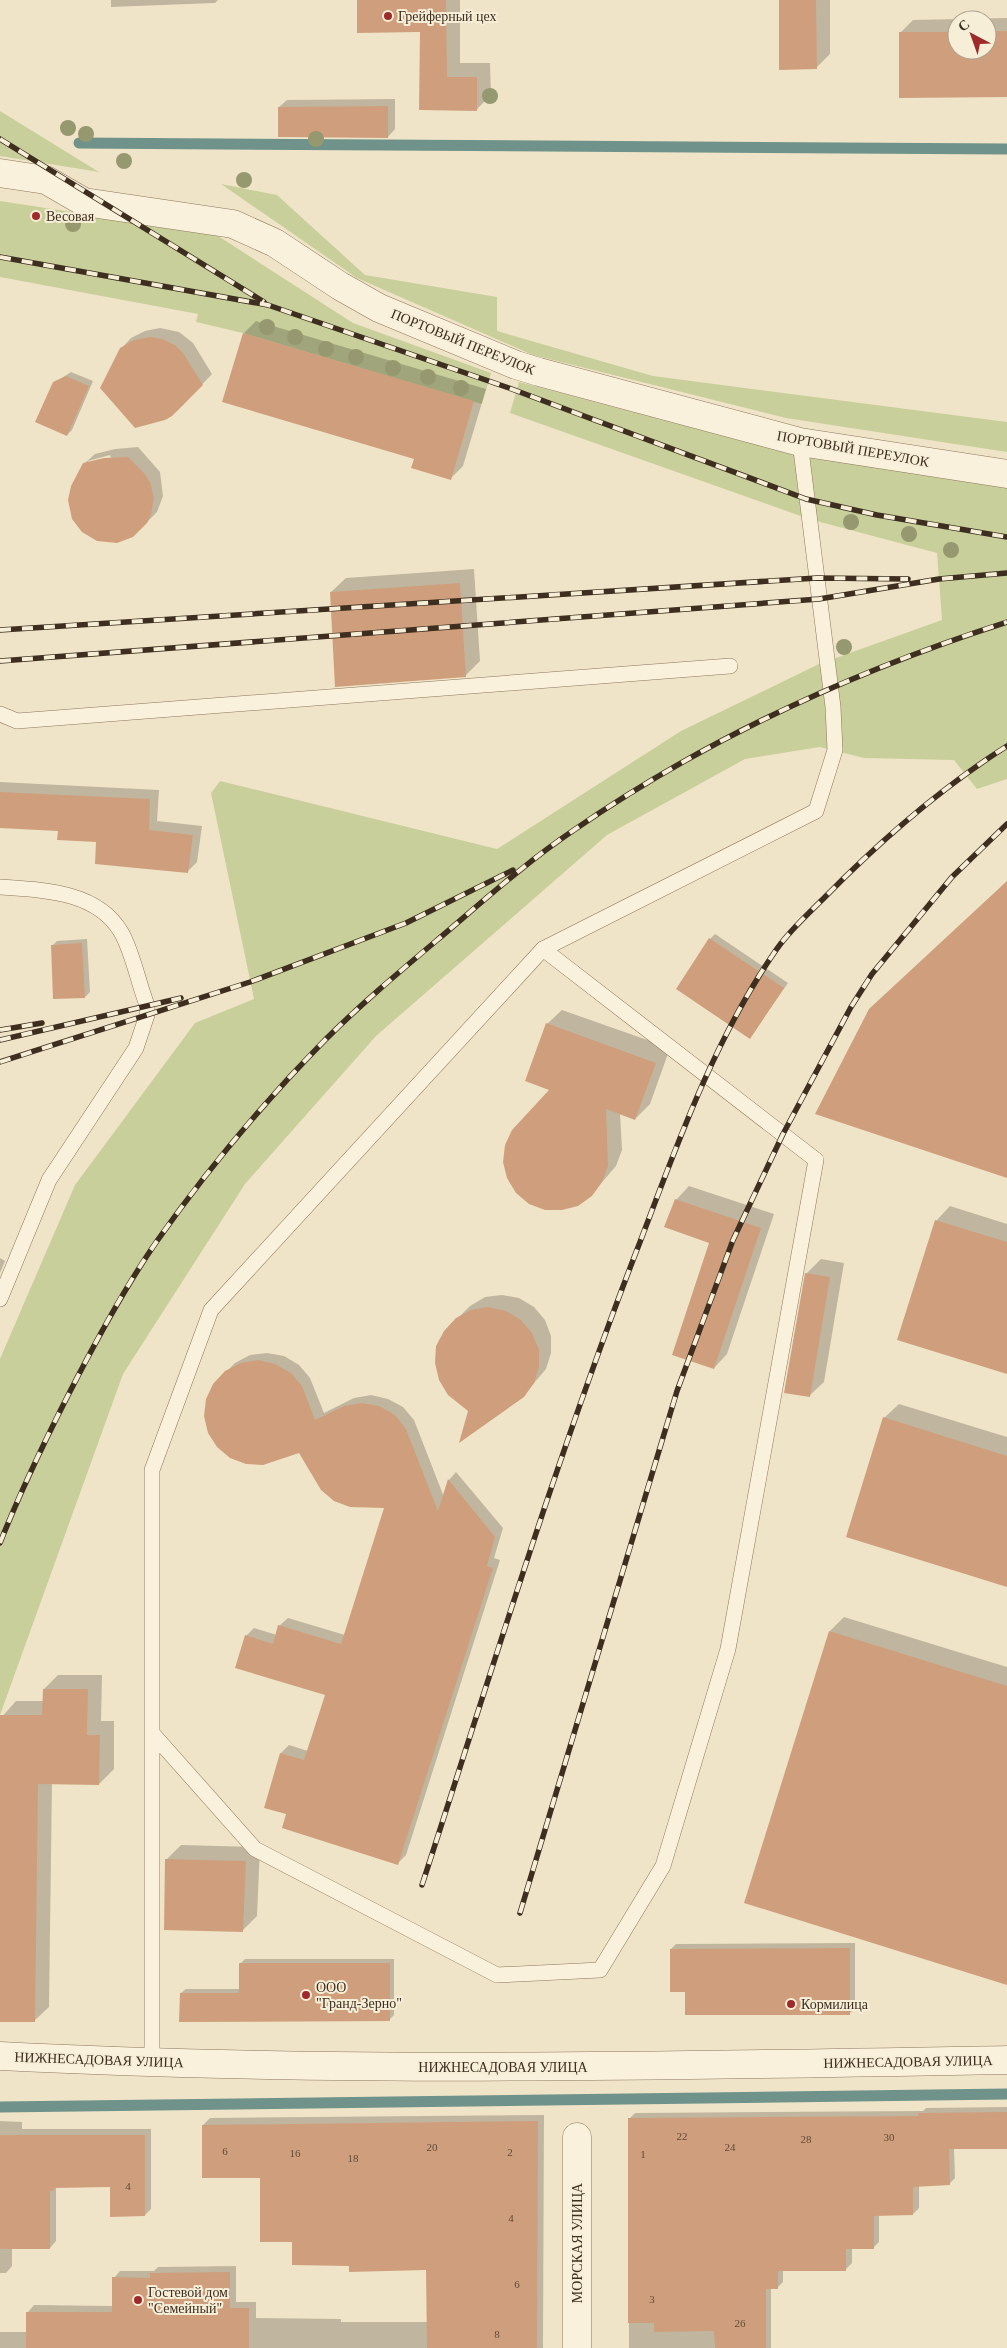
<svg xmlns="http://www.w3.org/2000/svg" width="1007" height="2348" viewBox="0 0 1007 2348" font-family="'Times New Roman',serif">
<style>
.green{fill:#c9cf9b}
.shadow{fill:#0003;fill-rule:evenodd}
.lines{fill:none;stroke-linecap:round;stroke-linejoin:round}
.stream{stroke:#6f938a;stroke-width:11}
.building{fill:#cf9f7d}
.service-casing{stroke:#8d765c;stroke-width:16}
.minor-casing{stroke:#8d765c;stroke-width:29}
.tertiary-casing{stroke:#8d765c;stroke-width:29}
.service{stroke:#faf1dc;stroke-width:15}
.minor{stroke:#faf1dc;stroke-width:28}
.tertiary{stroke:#faf1dc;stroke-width:28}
.rail-casing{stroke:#3d2e20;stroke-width:5.5}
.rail{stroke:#f7eed8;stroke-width:4;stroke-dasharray:11;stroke-linecap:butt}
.tree{fill:#96986f}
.poi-dot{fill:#9e2a2b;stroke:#f7eed8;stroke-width:2}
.labels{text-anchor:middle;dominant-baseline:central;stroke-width:4;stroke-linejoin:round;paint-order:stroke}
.number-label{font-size:11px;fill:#624a37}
.poi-label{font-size:14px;fill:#3d2e20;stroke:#f7eed8;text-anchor:start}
.street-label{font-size:14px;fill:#3d2e20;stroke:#f7eed8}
</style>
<rect width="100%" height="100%" fill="#f0e4c8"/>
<g class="green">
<path d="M0,111L99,172L0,156Z"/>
<path d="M221,184L277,195L365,275L497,297V331L653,376L1007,422V452L786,418L533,355L357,278Z"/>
<path d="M0,201L215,234L353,323L491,373L482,404L243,333L196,322L198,314L0,277Z"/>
<path d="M519,382L791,454L1007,484V779L977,789L954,760L864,758L820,747L745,759L607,835L376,1036L245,1184L123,1374L0,1715V1359L75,1185L195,1023L254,999L211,793L220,781L497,849L681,731L819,664L942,620L937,553L809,519L510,413Z"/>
</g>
<g class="shadow">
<path d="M111,0H218L215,3L111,7Z"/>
<path d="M358,0H460V63H490L491,95L477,109H420L421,31Z"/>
<path d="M780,0H830V54L816,68Z"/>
<path d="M1007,18V96L900,33L913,20ZM957,20H987V50H957Z"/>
<path d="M395,99V129L388,137L279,107L287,100Z"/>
<path d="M256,321L486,389L463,466L450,479L415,458L244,333Z"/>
<path d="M160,328L179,332L193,343L212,374L178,410L164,419L121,349L131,338L145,331Z"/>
<path d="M71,372L93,381L72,430L67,435L54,383Z"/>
<path d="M138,447L160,472L163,496L157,512L133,536L84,464L95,454L115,449ZM110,455L111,458L88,463V461Z"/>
<path d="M474,569L480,661L465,676L331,592L346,578Z"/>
<path d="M0,782L159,790L157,821L202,826L197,862L188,871L97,841L59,830L0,826Z"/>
<path d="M715,934L788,983L750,1037L710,939Z"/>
<path d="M87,939L90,992L85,997L52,946L57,941Z"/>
<path d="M562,1010L670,1048L650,1104L635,1119L620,1113L622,1150L616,1166L591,1195L552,1089L547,1024Z"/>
<path d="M689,1186L774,1214L727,1354L714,1368L710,1242L676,1200Z"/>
<path d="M950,1206L1007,1224V1373L936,1221Z"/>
<path d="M0,1258L5,1261L0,1273Z"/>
<path d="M821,1259L844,1263L824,1382L809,1396L806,1274Z"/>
<path d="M502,1295L519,1298L534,1307L545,1320L551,1336V1353L546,1369L523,1396L470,1411L457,1319L470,1306L485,1297Z"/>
<path d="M267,1353L284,1356L299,1365L310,1378L324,1413L354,1398L371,1395L388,1399L403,1407L414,1420L444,1497L449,1480L456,1472L503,1528L494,1558L500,1560L406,1855L398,1863L288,1813L281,1753L289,1745L308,1751L326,1694L246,1636L254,1628L277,1635L279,1626L288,1618L345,1635L386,1507L214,1384L235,1363L250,1355Z"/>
<path d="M899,1404L1007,1437V1586L884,1418Z"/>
<path d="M844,1617L1007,1667V1983L830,1631Z"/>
<path d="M58,1675H102L101,1721H114V1769L99,1784L52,1783L49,2007L34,2021H0V1719L16,1701H44V1689Z"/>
<path d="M181,1845L260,1847L257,1916L243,1930L167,1859Z"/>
<path d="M855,1943V2009L850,2013L686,1990L671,1949L676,1944Z"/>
<path d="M245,1959H394V2015L389,2020L181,1993L186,1989H240V1964Z"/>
<path d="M1007,2107V2147L954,2148L955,2178L949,2184L919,2185V2208L913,2214H879V2242L873,2248H852V2263L846,2269L783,2270V2282L777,2288H771V2348H629V2119L635,2113L923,2111L926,2108Z"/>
<path d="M544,2115L543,2348H0V2332H28V2312L34,2305L113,2306L114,2278L120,2271H154L158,2267L236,2266V2302H256V2318L341,2319V2322H428L427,2269L351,2264L293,2241L261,2177L203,2125L210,2118Z"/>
<path d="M0,2121L22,2122V2129H151V2209L145,2215L111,2186H56V2241L50,2248H12V2266L6,2273H0Z"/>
</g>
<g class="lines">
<g class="stream">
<path d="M79,143L1007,149"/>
<path d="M0,2107L1007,2094"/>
</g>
</g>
<g class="building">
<path d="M357,0H446L447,77H477V111L419,110L420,32L357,33Z"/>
<path d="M779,0H816L817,69L779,70Z"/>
<path d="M987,31H1007V97L899,98V32H957V50H987Z"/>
<path d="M388,106V138L278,137V107Z"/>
<path d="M243,333L474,401L451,480L411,468L414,459L222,402Z"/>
<path d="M150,337L162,339L175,345L183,353L203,385L172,416L165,420L135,428L100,388L120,348L134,340Z"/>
<path d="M66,376L89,386L67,436L35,422L53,382Z"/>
<path d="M128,457L144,473L150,482L154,498L151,515L147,523L133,537L117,543L97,541L82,532L72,519L68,500L71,486L83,463L104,458Z"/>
<path d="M460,583L466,677L335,687L330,592Z"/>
<path d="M0,792L150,799L149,830L193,835L188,873L95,864L96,842L57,840L58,831L0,828Z"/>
<path d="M1007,881V1178L815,1114L869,1009Z"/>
<path d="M709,938L784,988L750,1039L676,989Z"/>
<path d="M82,943L85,998L53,999L51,945Z"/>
<path d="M546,1023L656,1063L635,1120L606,1109L608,1166L602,1182L592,1196L578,1206L562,1210H545L529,1204L516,1193L507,1178L503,1162L505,1145L512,1130L549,1090L525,1081Z"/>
<path d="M675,1199L761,1228L714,1369L672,1355L709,1243L664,1227Z"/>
<path d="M935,1220L1007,1242V1374L897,1340Z"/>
<path d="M805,1273L830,1277L810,1397L784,1393Z"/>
<path d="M488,1307L506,1311L521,1320L532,1333L539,1350V1367L534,1383L524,1397L459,1443L468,1411L448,1395L439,1380L435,1363L436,1346L444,1331L456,1318L471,1310Z"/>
<path d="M258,1360L275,1364L291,1373L302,1386L315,1420L344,1406L362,1403L379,1406L395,1415L406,1429L438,1511L448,1479L495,1537L487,1566L493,1568L398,1865L282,1828L286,1814L264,1808L280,1753L304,1760L325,1695L235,1668L245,1635L273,1644L278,1625L341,1644L384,1508L350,1507L334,1501L321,1490L299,1453L263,1465L246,1464L230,1458L217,1447L208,1433L204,1416L206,1399L213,1384L225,1371L241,1363Z"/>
<path d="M883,1417L1007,1456V1587L846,1537Z"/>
<path d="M829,1631L1007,1686V1985L744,1903Z"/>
<path d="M43,1689H88L87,1735H100L99,1785L38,1784L35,2022H0V1715H42Z"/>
<path d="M165,1859L246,1861L243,1932L164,1930Z"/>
<path d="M850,1948V2015H685V1992H670V1949Z"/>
<path d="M239,1963H390V2021L179,2022L180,1993H239Z"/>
<path d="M1007,2112V2149H949L950,2185L913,2187V2215L874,2216V2249H846V2271H778V2289H766V2348H715L714,2331L654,2332V2323H628V2118L919,2116L918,2113Z"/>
<path d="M538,2121L537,2348H427L426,2270L349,2272V2266L292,2265V2242H260V2178H202V2125Z"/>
<path d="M0,2135H145V2216L110,2217V2187L54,2188L53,2191H50V2249H0Z"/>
<path d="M230,2272V2308H249V2348H26V2312H112V2277L150,2278V2273Z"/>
</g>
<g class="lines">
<defs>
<g id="service">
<path d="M0,714L17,721L730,666"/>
<path d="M0,887C43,890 97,891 121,932C132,950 139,985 147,1005V1015L136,1048L49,1180L0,1299"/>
<path d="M543,949L816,811L835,750L833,707L800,442"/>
<path d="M152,2063V1470L211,1310L543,949L816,1160L728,1649L663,1866L600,1970L497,1975L255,1849L152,1733"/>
</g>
<g id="minor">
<path d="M0,173L46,180L84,202L233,224L275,243L340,286L379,308L516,365L539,372L800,442L1007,474"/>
<path d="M577,2137V2348"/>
</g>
<path id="tertiary" d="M0,2056C336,2073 671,2066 1007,2060"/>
</defs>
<use href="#service" class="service-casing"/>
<use href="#minor" class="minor-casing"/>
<use href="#tertiary" class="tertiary-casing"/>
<use href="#service" class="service"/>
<use href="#minor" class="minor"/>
<use href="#tertiary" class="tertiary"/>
<defs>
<g id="rail">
<path d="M0,139L264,302"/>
<path d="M0,257L268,305L509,388L806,499L877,515L1007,537"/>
<path d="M0,630L817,578L908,579"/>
<path d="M0,661L819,599L939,579L1007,573"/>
<path d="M0,1030L42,1023"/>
<path d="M0,1040L181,998"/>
<path d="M0,1062L250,982L406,923L513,870"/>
<path d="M0,1543C23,1485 50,1430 78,1376C102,1330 127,1284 157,1241C207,1170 264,1102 325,1040C360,1005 398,973 436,941C481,903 525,863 574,830C706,739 854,671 1007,622"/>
<path d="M422,1885C492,1670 558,1453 640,1242C677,1145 713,1043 772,956C786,934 807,915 825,897C880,841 941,788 1007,746"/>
<path d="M520,1913L677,1391L733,1240L783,1134L851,1007L872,974L952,877L1007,824"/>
</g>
</defs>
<use href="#rail" class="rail-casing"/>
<use href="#rail" class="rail"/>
</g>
<g class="tree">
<circle cx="490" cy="96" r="8"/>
<circle cx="68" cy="128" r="8"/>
<circle cx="86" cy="134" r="8"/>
<circle cx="316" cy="139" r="8"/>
<circle cx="124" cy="161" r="8"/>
<circle cx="244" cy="180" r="8"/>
<circle cx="73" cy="224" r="8"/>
<circle cx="267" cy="327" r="8"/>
<circle cx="295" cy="337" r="8"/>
<circle cx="326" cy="349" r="8"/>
<circle cx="356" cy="357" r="8"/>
<circle cx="393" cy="368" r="8"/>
<circle cx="428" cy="377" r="8"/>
<circle cx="461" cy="388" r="8"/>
<circle cx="851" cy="522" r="8"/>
<circle cx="909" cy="534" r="8"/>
<circle cx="951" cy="550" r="8"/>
<circle cx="844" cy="647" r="8"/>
</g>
<g class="poi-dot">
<circle cx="388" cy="16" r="5"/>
<circle cx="36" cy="216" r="5"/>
<circle cx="306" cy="1995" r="5"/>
<circle cx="791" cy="2004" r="5"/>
<circle cx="138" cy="2300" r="5"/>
</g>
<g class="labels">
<g class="number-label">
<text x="682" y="2136">22</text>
<text x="889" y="2137">30</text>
<text x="806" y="2139">28</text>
<text x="432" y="2147">20</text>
<text x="730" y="2147">24</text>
<text x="225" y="2151">6</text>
<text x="510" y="2152">2</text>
<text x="295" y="2153">16</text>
<text x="643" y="2154">1</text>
<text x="353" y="2158">18</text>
<text x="128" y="2186">4</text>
<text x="511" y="2218">4</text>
<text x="517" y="2284">6</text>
<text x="652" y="2299">3</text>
<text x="740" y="2323">26</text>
<text x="497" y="2334">8</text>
</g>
<g class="poi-label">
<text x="398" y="16">Грейферный цех</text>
<text x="46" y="216">Весовая</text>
<text x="316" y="1987">ООО<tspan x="316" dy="16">"Гранд-Зерно"</tspan></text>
<text x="801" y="2004">Кормилица</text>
<text x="148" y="2292">Гостевой дом<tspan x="148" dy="16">"Семейный"</tspan></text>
</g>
<g class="street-label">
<text transform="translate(463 342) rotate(22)">ПОРТОВЫЙ ПЕРЕУЛОК</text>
<text transform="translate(853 449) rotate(10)">ПОРТОВЫЙ ПЕРЕУЛОК</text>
<text transform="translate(99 2060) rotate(2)">НИЖНЕСАДОВАЯ УЛИЦА</text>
<text transform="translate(908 2062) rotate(-1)">НИЖНЕСАДОВАЯ УЛИЦА</text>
<text x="503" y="2067">НИЖНЕСАДОВАЯ УЛИЦА</text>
<text transform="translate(577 2243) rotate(-90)">МОРСКАЯ УЛИЦА</text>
</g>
</g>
<g transform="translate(972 35) rotate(319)"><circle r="24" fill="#f7eed8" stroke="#ada18e"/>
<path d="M0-4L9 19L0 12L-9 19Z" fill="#9e2a2b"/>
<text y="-8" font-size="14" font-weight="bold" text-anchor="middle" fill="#3d2e20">С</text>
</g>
</svg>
